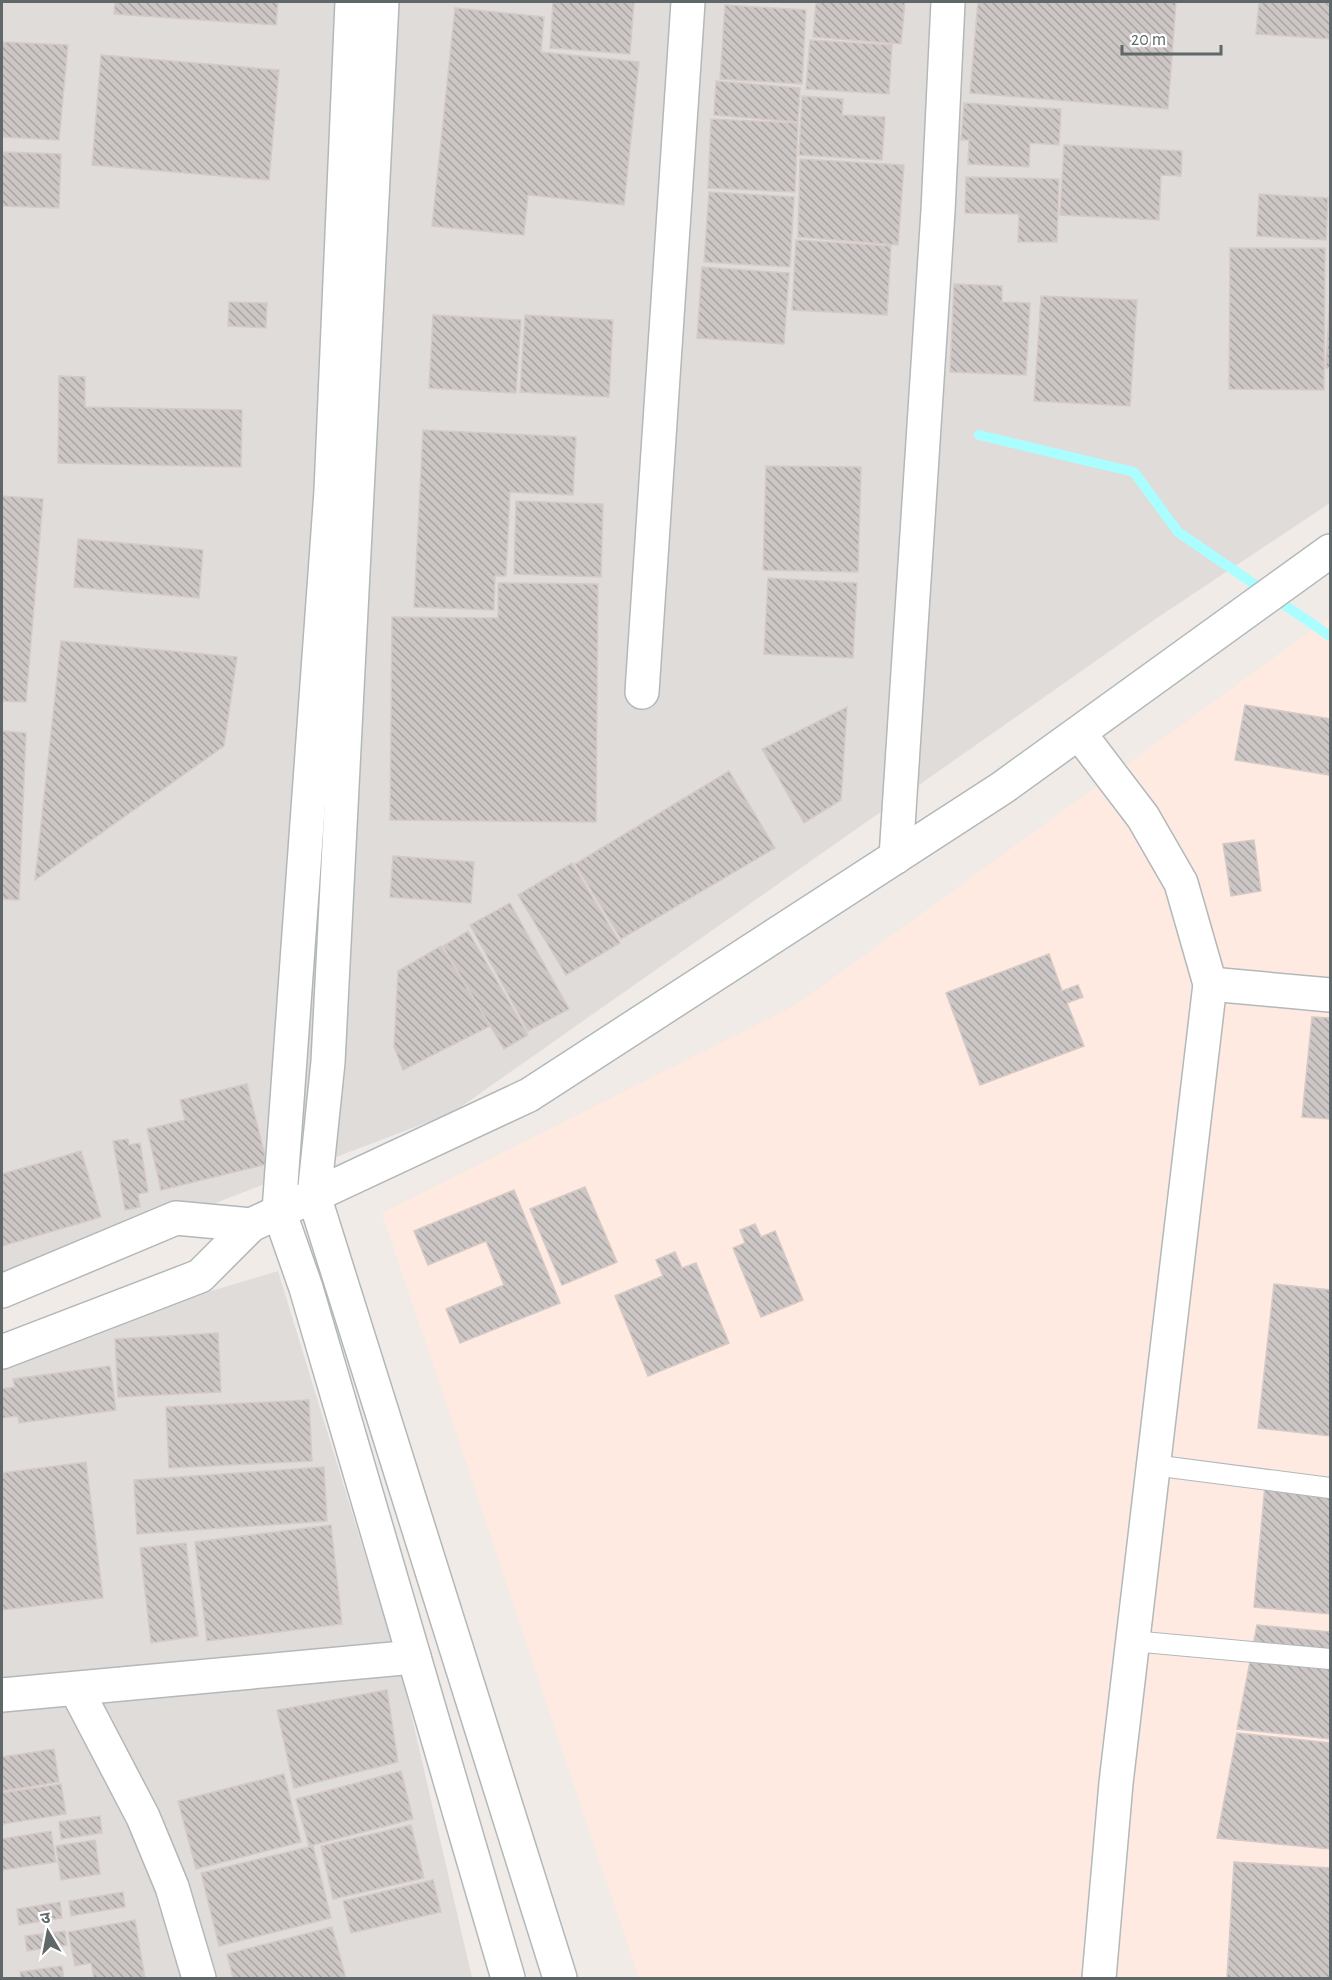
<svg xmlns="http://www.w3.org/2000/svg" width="1332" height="1980" viewBox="0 0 1332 1980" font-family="'Alegreya Sans','Noto Sans Devanagari',sans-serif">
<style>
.commercial{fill:#feeae0}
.industrial{fill:#e0dcda}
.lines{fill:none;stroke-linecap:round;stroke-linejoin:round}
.stream{stroke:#aafeff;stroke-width:10}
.building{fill:url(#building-back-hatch);stroke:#d6cac6;stroke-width:1.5}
.lane-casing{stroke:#b3b8ba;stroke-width:22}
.street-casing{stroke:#b3b8ba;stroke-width:36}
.secondary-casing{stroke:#b2b8ba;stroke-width:36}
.lane{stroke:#fff;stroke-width:20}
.street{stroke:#fff;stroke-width:33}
.secondary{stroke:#fff;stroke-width:33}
</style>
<defs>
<pattern id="building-back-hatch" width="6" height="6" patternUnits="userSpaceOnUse" patternTransform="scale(1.5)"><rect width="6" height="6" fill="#ccc6c5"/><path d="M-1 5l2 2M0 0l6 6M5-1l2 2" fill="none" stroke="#a9a5a4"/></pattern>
</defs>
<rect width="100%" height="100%" fill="#f1ebe8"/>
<path class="commercial" d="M1330,617V1978H639L382,1213L796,1005Z"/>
<g class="industrial">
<path d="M2,2H1330V503L1154,620L452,1113L2,1284Z"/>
<path d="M278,1271L403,1679L472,1978H2V1354Z"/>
</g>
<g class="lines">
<path class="stream" d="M979,435L1134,472L1178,532L1330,636"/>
</g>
<g class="building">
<path d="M115,2H278L276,25L114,14Z"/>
<path d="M553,2H634L630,54L550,48Z"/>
<path d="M816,2H905L901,44L813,37Z"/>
<path d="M978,2H1176L1168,109L970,93Z"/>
<path d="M1259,2H1330V39L1256,34Z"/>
<path d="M725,5L806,10L802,84L720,79Z"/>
<path d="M455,8L544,17L541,52L639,62L624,205L528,195L524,235L432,226Z"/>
<path d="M810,40L892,45L889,94L806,89Z"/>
<path d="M2,42L68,45L59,140L2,137Z"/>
<path d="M101,55L279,70L269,180L92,165Z"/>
<path d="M716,81L800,88L798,122L714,115Z"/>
<path d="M802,96L843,99L842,115L885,117L882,160L799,155Z"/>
<path d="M964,103L1061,109L1059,145L1030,143L1029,167L968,164L969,140H961Z"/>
<path d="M711,119L798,123L795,192L708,188Z"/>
<path d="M1064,145L1182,151L1181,176L1161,175L1159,220L1060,215Z"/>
<path d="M2,152L61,154L59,208L2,206Z"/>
<path d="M800,159L904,165L898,245L798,237Z"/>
<path d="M966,177L1059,179L1057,242H1018L1019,214L965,213Z"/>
<path d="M709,192L794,197L790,267L704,262Z"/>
<path d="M1259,194L1328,198L1326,240L1257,236Z"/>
<path d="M796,240L891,246L887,315L792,310Z"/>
<path d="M1230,248H1325L1324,390L1229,389Z"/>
<path d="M702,267L789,273L784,344L697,338Z"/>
<path d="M954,284L1002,286V302L1030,303L1026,375L950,372Z"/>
<path d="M1330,292V368H1326Z"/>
<path d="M1041,296L1137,300L1130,406L1034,401Z"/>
<path d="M229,302L267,303L266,328L228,326Z"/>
<path d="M433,315L521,320L516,393L429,388Z"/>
<path d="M525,315L613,320L609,397L520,392Z"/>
<path d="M59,376L85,377V407L242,410L241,467L58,463Z"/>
<path d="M423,430L576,437L573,495L510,492L506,576H495L494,610L414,607Z"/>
<path d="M766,466L861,467L858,572L763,570Z"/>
<path d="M2,496L43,499L26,702L2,701Z"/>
<path d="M516,501L603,504L601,577L514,574Z"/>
<path d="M78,539L203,550L199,598L74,587Z"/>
<path d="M768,578L857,583L853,658L764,654Z"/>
<path d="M498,583L598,584L596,822L390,820L392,617L498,618Z"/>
<path d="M61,641L237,657L224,746L35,880Z"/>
<path d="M1245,705L1330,719V775L1235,760Z"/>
<path d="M847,707L841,800L804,823L762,749Z"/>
<path d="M2,731L26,733L19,900L2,899Z"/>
<path d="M729,771L775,848L621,939L575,864Z"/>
<path d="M1254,840L1261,891L1231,896L1223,844Z"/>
<path d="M393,856L474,862L471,903L390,897Z"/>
<path d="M572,863L620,943L566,975L518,895Z"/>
<path d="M510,903L569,1009L528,1031L470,925Z"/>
<path d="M468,931L528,1035L504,1049L443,946Z"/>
<path d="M441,946L490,1026L403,1070L394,1047L398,971Z"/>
<path d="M1049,954L1062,991L1078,985L1083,997L1067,1003L1084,1046L980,1085L946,993Z"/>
<path d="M1312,1017L1330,1018V1119L1302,1117Z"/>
<path d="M247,1084L267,1164L161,1190L147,1129L185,1120L180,1100Z"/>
<path d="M128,1139L129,1145L140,1143L148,1192L138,1194L140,1207L125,1210L113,1141Z"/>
<path d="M81,1151L101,1217L2,1246V1174Z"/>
<path d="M585,1187L617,1262L562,1285L530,1209Z"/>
<path d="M514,1190L560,1303L460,1343L446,1309L504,1285L486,1241L428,1265L414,1231Z"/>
<path d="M755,1224L761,1237L775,1231L803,1300L761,1317L733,1248L745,1243L740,1230Z"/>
<path d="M675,1252L682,1268L696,1263L729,1343L648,1376L615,1296L663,1276L656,1260Z"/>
<path d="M1274,1284L1330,1290V1436L1258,1428Z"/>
<path d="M218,1333L221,1392L118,1397L115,1339Z"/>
<path d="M110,1366L116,1410L19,1423L18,1416L2,1418V1389L15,1387L13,1379Z"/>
<path d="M309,1400L312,1461L169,1468L166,1407Z"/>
<path d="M86,1462L103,1598L2,1610V1473Z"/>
<path d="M324,1467L327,1521L137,1534L134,1480Z"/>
<path d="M1265,1485L1330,1491V1614L1254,1607Z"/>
<path d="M331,1525L342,1624L207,1641L195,1542Z"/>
<path d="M186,1543L198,1636L151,1643L140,1548Z"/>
<path d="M1257,1625L1330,1632V1739L1237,1729Z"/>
<path d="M387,1690L398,1762L294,1788L277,1710Z"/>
<path d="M1237,1733L1330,1743V1849L1217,1838Z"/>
<path d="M54,1749L59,1782L2,1791V1757Z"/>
<path d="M401,1771L413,1819L309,1846L296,1799Z"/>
<path d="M284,1774L301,1842L196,1869L178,1801Z"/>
<path d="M61,1784L66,1814L3,1824L2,1793Z"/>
<path d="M100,1816L102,1833L61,1839L59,1822Z"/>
<path d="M411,1825L424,1878L333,1899L321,1846Z"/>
<path d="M51,1831L56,1862L2,1870V1839Z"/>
<path d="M95,1840L100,1874L61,1880L56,1846Z"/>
<path d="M313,1846L331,1918L219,1946L201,1873Z"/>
<path d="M1234,1862L1330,1868V1978H1227Z"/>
<path d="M433,1880L441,1912L351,1933L343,1901Z"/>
<path d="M123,1892L125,1907L71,1916L69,1901Z"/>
<path d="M60,1902L62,1918L19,1925L17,1909Z"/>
<path d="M135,1920L145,1978H94L91,1963L75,1966L68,1932Z"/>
<path d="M332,1927L346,1978H233L227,1954Z"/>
<path d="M65,1931L67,1945L27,1951L25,1936Z"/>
<path d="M62,1966L64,1978H21L20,1972Z"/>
</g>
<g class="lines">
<defs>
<g id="lane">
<path d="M1153,1465L1330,1488"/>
<path d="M1132,1641L1330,1659"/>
</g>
<g id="street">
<path d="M642,692L688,2"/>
<path d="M1079,733L1143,817L1181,883L1210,984L1116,1783L1099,1978"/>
<path d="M896,857L938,211L948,2"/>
<path d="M1210,984L1330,995"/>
<path d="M76,1689L143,1817L172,1887L199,1978"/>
<path d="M2,1695L414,1657"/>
</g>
<g id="secondary">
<path d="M352,2L331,491L279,1211L306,1288L508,1978"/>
<path d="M382,2L328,1062L314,1196L560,1978"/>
<path d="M2,1291L176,1218L251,1225"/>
<path d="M2,1352L200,1276L251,1225L529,1095L1002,788L1330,551"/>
</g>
</defs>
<use href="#lane" class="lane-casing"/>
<use href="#street" class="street-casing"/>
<use href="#secondary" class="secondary-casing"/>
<use href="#lane" class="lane"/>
<use href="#street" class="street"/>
<use href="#secondary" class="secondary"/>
</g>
<rect width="1332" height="1980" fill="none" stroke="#5f6768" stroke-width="6"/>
<g transform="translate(48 1932) rotate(350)" stroke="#ffffff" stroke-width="4.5" paint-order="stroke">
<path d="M0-4.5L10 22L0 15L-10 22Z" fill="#5f6768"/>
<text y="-9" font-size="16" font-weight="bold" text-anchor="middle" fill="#5f6768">उ</text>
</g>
<path d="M1122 45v9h99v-9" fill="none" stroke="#5f6768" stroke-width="3"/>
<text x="1131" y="45" font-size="18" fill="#5f6768" stroke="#ffffff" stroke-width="4.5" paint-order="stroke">20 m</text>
</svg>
